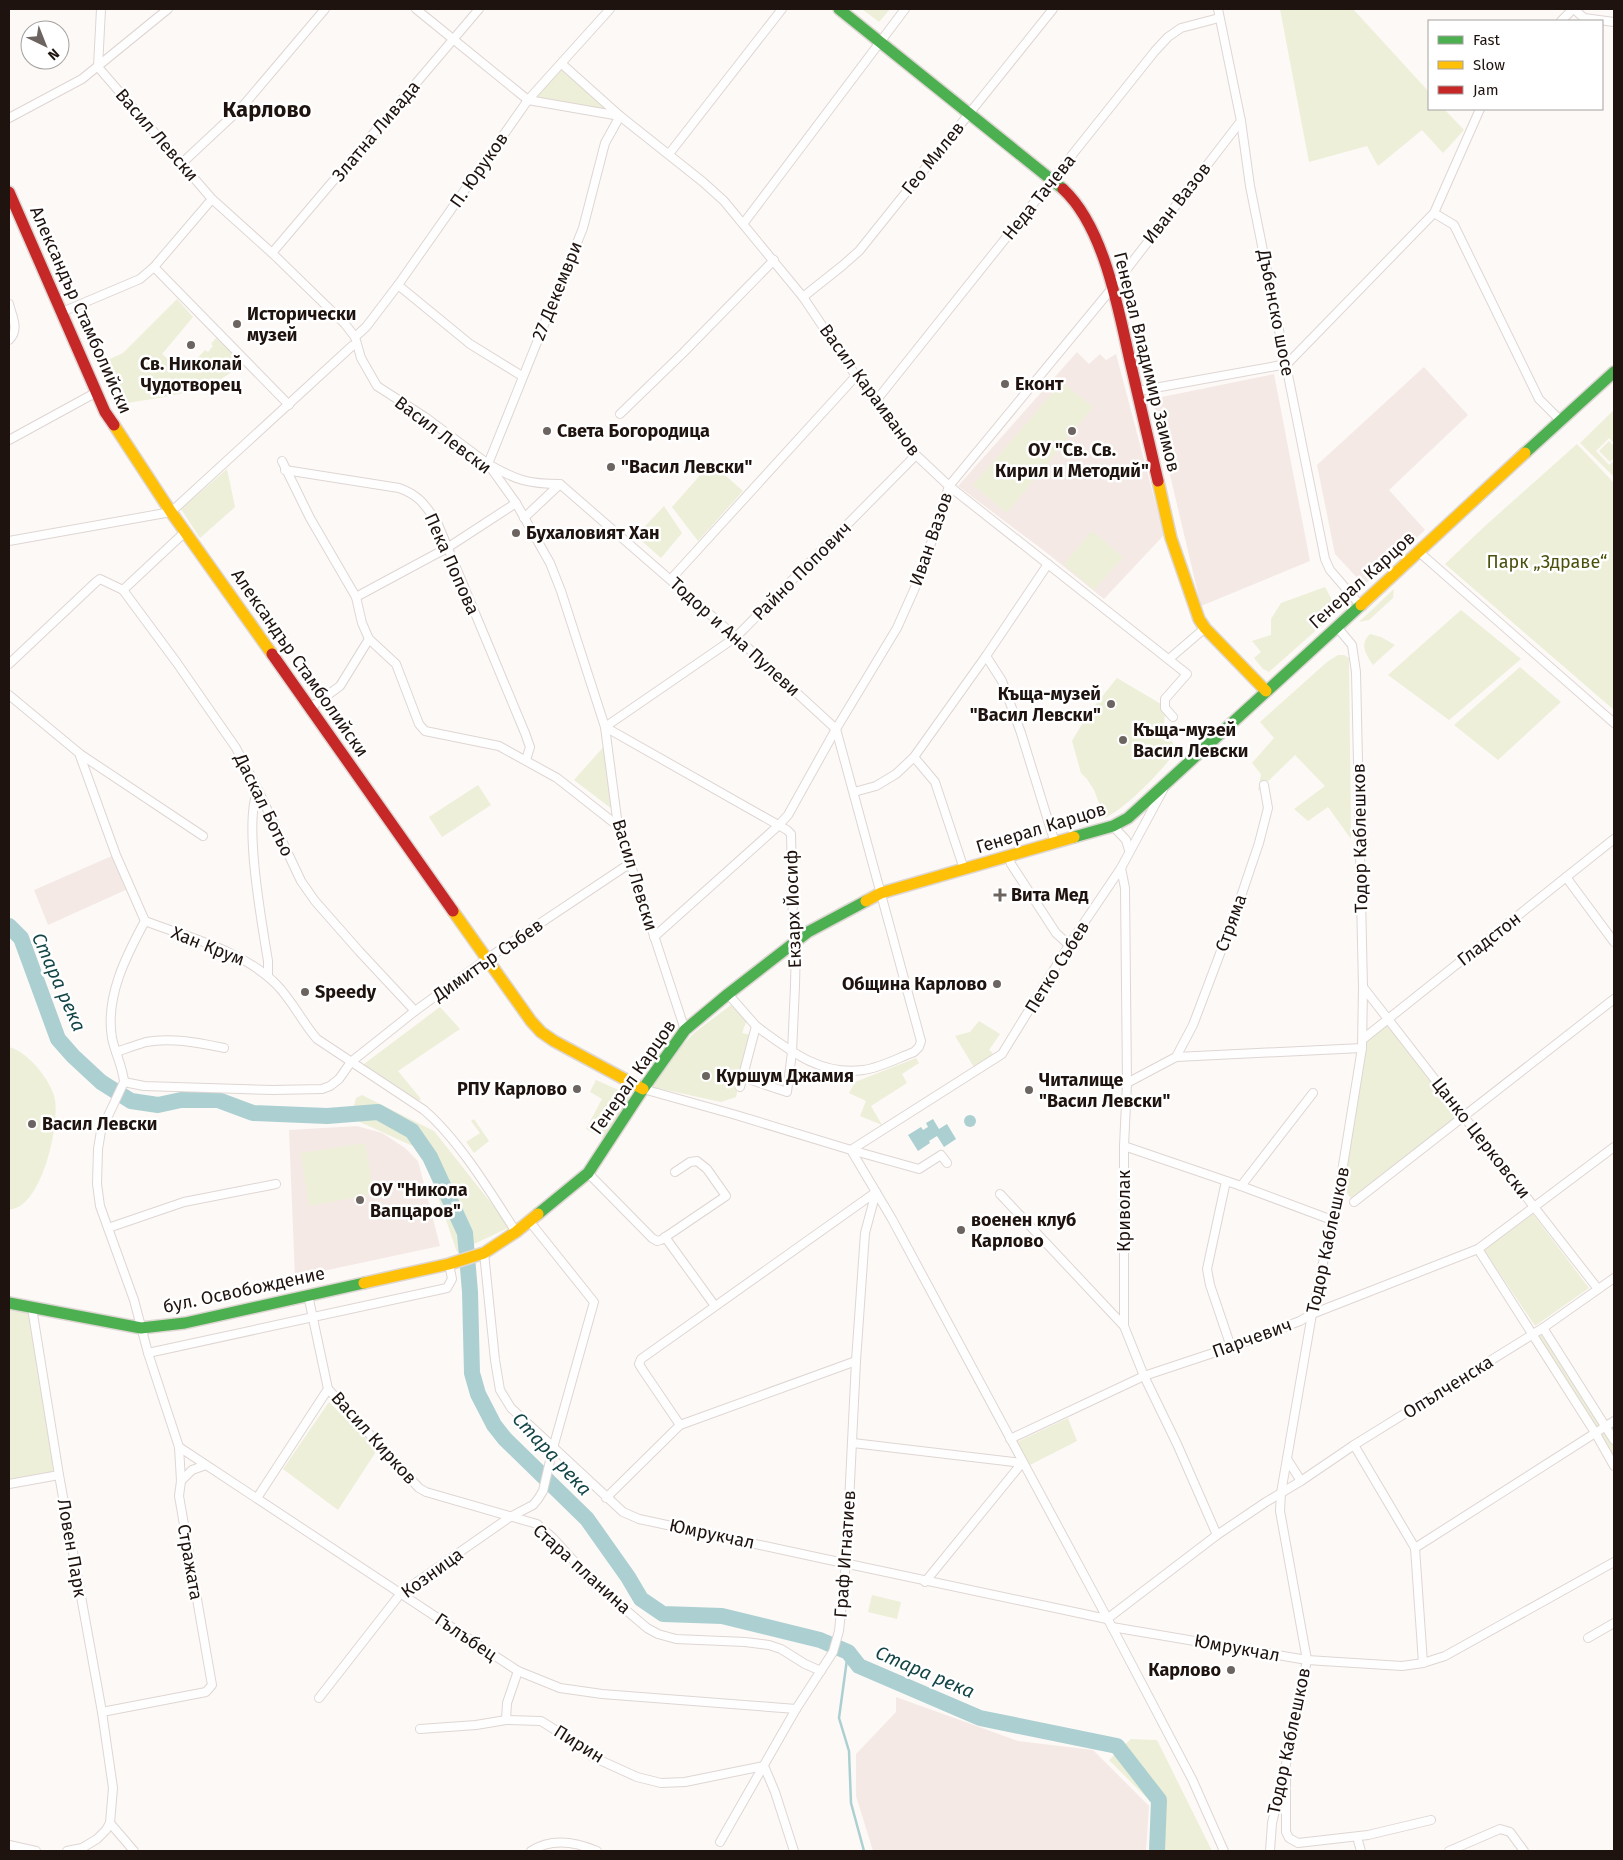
<svg xmlns="http://www.w3.org/2000/svg" width="1623" height="1860" viewBox="0 0 1623 1860" font-family="'Fira Sans',sans-serif">
<style>
.built{fill:#f4e9e5}
.green{fill:#edefd8}
.water{fill:#acd0d1}
.lines{fill:none;stroke-linecap:round;stroke-linejoin:round}
.stream{stroke:#acd0d1;stroke-width:2.5}
.river{stroke:#acd0d1;stroke-width:16}
.street-casing{stroke:#ded6d3;stroke-width:10}
.fast-casing{stroke:#ded6d3;stroke-width:14}
.slow-casing{stroke:#ded6d3;stroke-width:14}
.jam-casing{stroke:#ded6d3;stroke-width:14}
.street{stroke:#fffefe;stroke-width:8}
.fast{stroke:#4caf50;stroke-width:11}
.slow{stroke:#ffc107;stroke-width:11}
.jam{stroke:#c62828;stroke-width:11}
.poi-dot{fill:#6c6460;stroke:#fff;stroke-width:2}
.labels{text-anchor:middle;dominant-baseline:central;stroke-width:5;stroke-linejoin:round;paint-order:stroke}
.street-label{font-size:18px;fill:#1e130e;stroke:#fff}
.poi-label{font-size:18px;font-weight:bold;fill:#1e130e;stroke:#fff;text-anchor:start}
.park-label{font-size:18px;fill:#4b500c;stroke:#fff}
.water-label{font-size:19px;font-style:italic;fill:#134547;stroke:#fff}
.district-label{font-size:22px;font-weight:bold;fill:#1e130e;stroke:#fff}
</style>
<rect width="100%" height="100%" fill="#fdf9f7"/>
<g class="built">
<path d="M1077,352L1089,364L1100,354L1106,360L1116,354L1164,535L1104,599L1047,553L958,486Z"/>
<path d="M1424,367L1468,415L1389,490L1425,530L1364,585L1335,554L1317,465Z"/>
<path d="M1274,374L1310,561L1201,606L1152,399Z"/>
<path d="M114,855L130,888L48,925L34,890Z"/>
<path d="M357,1126L382,1133L405,1148L418,1161L440,1246L295,1277L289,1130Z"/>
<path d="M896,1697L1018,1741L1093,1750L1149,1806L1146,1851H873L856,1796V1754L896,1712Z"/>
</g>
<g class="green">
<path d="M862,9H890L879,22Z"/>
<path d="M1280,9H1353L1429,92V109H1444L1464,130L1443,153L1422,130L1378,166L1367,146L1309,162Z"/>
<path d="M562,64L620,116L528,100Z"/>
<path d="M177,299L193,317L162,354L184,373L205,350L208,352L213,346L211,344L216,338L241,361L237,364L238,366C210,395 153,398 115,405L97,365L123,353Z"/>
<path d="M1062,382L1093,407L1007,513L973,485Z"/>
<path d="M1614,410V443L1609,438L1596,451L1609,465L1614,461V477L1580,443Z"/>
<path d="M1609,441L1614,446V458L1610,462L1599,451Z"/>
<path d="M1577,444L1614,483V710L1445,564L1485,526Z"/>
<path d="M711,463L743,491L698,541L672,507Z"/>
<path d="M227,469L235,507L200,538L181,509Z"/>
<path d="M664,506L682,533L661,558L636,536Z"/>
<path d="M1092,531L1123,557L1094,590L1064,564Z"/>
<path d="M1325,587L1338,611L1269,672L1263,669L1254,658L1261,652L1252,641L1271,635V619L1281,603Z"/>
<path d="M1394,589L1393,598L1369,620L1359,622Z"/>
<path d="M1461,610L1521,659L1449,720L1388,675Z"/>
<path d="M1370,634L1381,637L1395,645L1373,665C1366,654 1359,645 1370,634Z"/>
<path d="M1338,655H1344L1349,658L1351,839L1328,807L1308,821L1294,809L1325,786L1295,755L1258,791L1261,774L1252,763L1274,738L1260,722L1327,662Z"/>
<path d="M1520,667L1561,702L1498,760L1454,725Z"/>
<path d="M1117,678L1166,707L1162,739L1172,741L1176,751C1161,772 1127,807 1105,818L1094,790L1087,779L1081,773L1072,741L1088,714Z"/>
<path d="M607,743L616,812L574,780Z"/>
<path d="M478,785L491,805L442,837L429,817Z"/>
<path d="M731,1005L747,1020L742,1033L751,1035L736,1097L721,1102L652,1087L680,1048L694,1033Z"/>
<path d="M440,1007L460,1029L398,1071L421,1099L415,1104L360,1067Z"/>
<path d="M1389,1018L1464,1116L1354,1202L1340,1184L1363,1039Z"/>
<path d="M979,1021L1000,1034L989,1050L993,1053L984,1063L975,1069L955,1036L970,1032Z"/>
<path d="M9,1047C27,1051 52,1081 55,1100C59,1127 44,1191 20,1206C17,1208 12,1209 9,1210Z"/>
<path d="M916,1058L919,1063L902,1074L907,1083L871,1106L882,1125L860,1116L866,1101L849,1093L855,1082Z"/>
<path d="M596,1080L632,1096L606,1140L586,1129L602,1099L590,1092Z"/>
<path d="M362,1095L434,1131L510,1227L457,1252L425,1159L415,1147L351,1118L356,1098Z"/>
<path d="M474,1119L489,1141L474,1153L466,1142L480,1133L471,1121Z"/>
<path d="M365,1143L374,1194L309,1206L301,1153Z"/>
<path d="M1533,1214L1589,1288L1535,1326L1484,1250Z"/>
<path d="M9,1303L32,1308L59,1475L9,1484Z"/>
<path d="M1543,1328L1614,1440V1466L1532,1335Z"/>
<path d="M329,1402L377,1450L338,1510L283,1469Z"/>
<path d="M1068,1418L1077,1441L1028,1466L1015,1443Z"/>
<path d="M872,1595L901,1602L897,1619L868,1612Z"/>
<path d="M1131,1739L1157,1740L1212,1851H1149L1153,1804L1109,1760Z"/>
</g>
<g class="water">
<circle cx="970" cy="1121" r="6"/>
<path d="M933,1119L939,1129L947,1124L956,1139L944,1147L937,1136L929,1141L930,1143L918,1151L908,1135L921,1127L923,1130L928,1127L926,1123Z"/>
</g>
<g class="lines">
<path class="stream" d="M848,1652L839,1718L849,1751L851,1803L864,1851"/>
<path class="river" d="M9,926L21,938L58,1039L73,1056L101,1082L131,1101L158,1105L181,1100H218L253,1113L327,1116L378,1112L412,1131L430,1157L465,1233L470,1292L472,1373L478,1394L494,1425L505,1439L587,1519L628,1577L641,1599L663,1614L722,1616L820,1640L848,1652L859,1666L980,1718L1117,1746L1159,1800L1157,1851"/>
<defs>
<g id="street">
<path d="M101,9L98,67L212,199L272,253L345,324L355,337L361,358L377,386L425,417L488,464L516,503L550,563L561,591L605,727L618,826L685,1030"/>
<path d="M416,9L528,100L620,116L703,182L724,201L803,297L856,376L916,455L949,486L1187,674L1165,699V708L1173,717"/>
<path d="M1218,9L1241,121L1250,186L1325,559L1330,570L1360,605"/>
<path d="M1574,9L1584,18L1614,22"/>
<path d="M1561,21L1573,9"/>
<path d="M562,64L620,116L605,143L583,228L488,464C516,480 528,484 560,484L736,637L836,729L921,1041L919,1047L914,1052C898,1058 880,1068 863,1070C820,1076 789,1050 756,1026"/>
<path d="M9,118L82,79L168,9"/>
<path d="M669,154L782,9"/>
<path d="M181,164L242,107L325,9"/>
<path d="M1434,213L1480,109"/>
<path d="M743,224L905,9"/>
<path d="M272,253L479,9"/>
<path d="M154,267L289,405"/>
<path d="M398,285L470,344L522,376"/>
<path d="M803,297L842,266L859,251L1053,9"/>
<path d="M9,304C12,317 20,329 9,340"/>
<path d="M62,312L140,279L154,267L212,199"/>
<path d="M355,337L366,327L398,285L528,100L610,9"/>
<path d="M1138,391L1287,364L1434,213L1454,225L1539,399L1561,421"/>
<path d="M875,402L1155,51L1168,37L1181,28L1219,18"/>
<path d="M620,414L683,353L774,260"/>
<path d="M9,440L95,393"/>
<path d="M282,461L310,518L356,597L362,623L369,639L396,664L419,724L425,731L499,746L557,778L618,826"/>
<path d="M285,470L399,488C419,495 425,505 437,522L525,733L530,747L526,760"/>
<path d="M524,518L560,484"/>
<path d="M9,541L171,512L352,346"/>
<path d="M1419,552L1614,723"/>
<path d="M671,579L856,376"/>
<path d="M123,590L177,663L236,748L258,790L301,881L315,901L359,951L415,1011"/>
<path d="M356,597L447,548L516,503"/>
<path d="M986,656L1002,681L1021,733L1055,843"/>
<path d="M1169,659L1205,628"/>
<path d="M9,664L96,582L100,579L123,590L185,532"/>
<path d="M9,695L79,753L116,855L145,921C189,938 242,950 276,984C292,1000 302,1022 317,1039L424,1110C459,1140 491,1193 516,1232"/>
<path d="M310,708L340,686L369,639"/>
<path d="M80,754L203,836"/>
<path d="M914,757L935,782L964,869"/>
<path d="M258,790C243,821 262,924 268,961V976"/>
<path d="M854,792L876,786L896,774L914,757L986,656L1048,564"/>
<path d="M1113,826L1126,840L1129,850"/>
<path d="M1009,856L1011,864L1056,933L1069,945"/>
<path d="M1121,868L1125,888L1127,1083L1124,1146V1326L1144,1376L1177,1444L1217,1535"/>
<path d="M1566,877L1614,942"/>
<path d="M654,937L778,826L788,815L836,729L897,628L922,572L949,486L1113,287L1241,121"/>
<path d="M1363,987L1598,1289"/>
<path d="M728,994L756,1026L740,1087"/>
<path d="M1363,1039L1614,839"/>
<path d="M116,1052C125,1049 136,1045 146,1042C171,1037 199,1043 224,1048"/>
<path d="M1176,1057L1193,1025L1235,914L1259,843L1268,808L1264,785"/>
<path d="M742,1077L787,1092L792,1052L795,986L796,940L793,922L791,834L787,830L605,727L736,637L916,455"/>
<path d="M124,1082L144,1086L273,1090L322,1089L330,1086L339,1079L351,1062L415,1011L488,958L629,864"/>
<path d="M1127,1083L1176,1057L1362,1048"/>
<path d="M643,1089L736,1115L851,1150L892,1219L1112,1627L1192,1779L1224,1851"/>
<path d="M1124,1146L1241,1186L1332,1220"/>
<path d="M947,1163L941,1155L919,1169L851,1150L1002,1054L1069,945L1121,868L1163,790"/>
<path d="M588,1173L652,1238L657,1241L661,1240L726,1196L707,1169L697,1161L690,1162L675,1172"/>
<path d="M1226,1181L1207,1269L1210,1285L1231,1347"/>
<path d="M1241,1186L1313,1093"/>
<path d="M1000,1194L1124,1326"/>
<path d="M1354,1202L1614,999"/>
<path d="M108,1228L184,1202L276,1184"/>
<path d="M665,1237L715,1306"/>
<path d="M1478,1249L1596,1434L1614,1466"/>
<path d="M484,1253L495,1360L500,1390L511,1408L623,1512L639,1519C795,1552 951,1587 1107,1619"/>
<path d="M308,1295L328,1389L419,1488L426,1492L537,1524L553,1538L592,1581L647,1628L658,1634L676,1639L745,1642L769,1645L781,1649L805,1664L821,1671"/>
<path d="M32,1308L59,1475L102,1712L113,1788L110,1823L106,1830L97,1839L82,1848L67,1851"/>
<path d="M1543,1328L1614,1440"/>
<path d="M148,1353L447,1288L452,1279L449,1264"/>
<path d="M680,1425L856,1361"/>
<path d="M1010,1439L1144,1376L1231,1347L1300,1321L1312,1314L1478,1249L1614,1147"/>
<path d="M853,1443L1022,1463"/>
<path d="M1354,1445L1415,1548L1423,1663"/>
<path d="M179,1447L518,1671L560,1688L602,1694L796,1709"/>
<path d="M1287,1459L1301,1481"/>
<path d="M181,1481L192,1470L206,1465"/>
<path d="M9,1484L59,1475"/>
<path d="M257,1498L328,1389"/>
<path d="M606,1498L680,1425L642,1369L639,1364L641,1359L876,1192L865,1233L856,1361L846,1563L839,1631L833,1652L796,1709L720,1842"/>
<path d="M1415,1548L1614,1421"/>
<path d="M925,1582L1022,1463"/>
<path d="M1107,1619L1217,1535L1266,1502L1301,1481L1354,1445L1543,1328L1614,1278"/>
<path d="M1112,1627L1307,1660L1402,1666L1423,1663L1445,1656L1614,1562"/>
<path d="M1588,1638L1614,1623"/>
<path d="M319,1698L401,1593L510,1517L533,1505L538,1499L543,1491L553,1448L594,1302L530,1222"/>
<path d="M102,1712L206,1692L212,1685L179,1496L181,1481L179,1447L148,1353L134,1300L100,1206L97,1184L98,1149L101,1131L124,1082C123,1067 115,1053 112,1038C105,997 126,956 145,921"/>
<path d="M506,1720L507,1703L518,1671"/>
<path d="M420,1729L476,1725L506,1720L541,1721L557,1731L593,1757L637,1777L661,1783L685,1782L764,1766L775,1792L794,1851"/>
<path d="M1286,1778V1832L1289,1838L1298,1843L1368,1835L1431,1820"/>
<path d="M110,1823L134,1851"/>
<path d="M1357,1837L1361,1851"/>
<path d="M9,1845L36,1851"/>
<path d="M531,1851C551,1838 576,1842 597,1851"/>
<path d="M1270,1851L1272,1823L1285,1769L1307,1660L1280,1511L1281,1493L1312,1314L1340,1184L1362,1048L1363,987L1356,672L1352,645L1337,627"/>
<path d="M1449,1851L1500,1829L1510,1832L1524,1851"/>
</g>
<g id="fast">
<path d="M839,9L1063,189"/>
<path d="M1525,453L1614,372"/>
<path d="M1074,837L1113,826L1128,818L1361,605"/>
<path d="M538,1214L588,1173L643,1089L685,1030L728,994L808,932L866,901"/>
<path d="M9,1303L141,1328L185,1323L364,1283"/>
</g>
<g id="slow">
<path d="M114,425L171,512L272,654"/>
<path d="M1158,481L1171,538L1199,619L1205,628L1266,691"/>
<path d="M1361,605L1525,453"/>
<path d="M866,901L881,893L1074,837"/>
<path d="M453,911L531,1021L541,1032L554,1041L643,1089"/>
<path d="M364,1283L449,1264L484,1253L516,1232L538,1214"/>
</g>
<g id="jam">
<path d="M1063,189C1104,227 1118,308 1130,361C1139,401 1149,441 1158,481"/>
<path d="M9,192L105,412L114,425"/>
<path d="M272,654L453,911"/>
</g>
</defs>
<use href="#street" class="street-casing"/>
<use href="#fast" class="fast-casing"/>
<use href="#slow" class="slow-casing"/>
<use href="#jam" class="jam-casing"/>
<use href="#street" class="street"/>
<use href="#fast" class="fast"/>
<use href="#slow" class="slow"/>
<use href="#jam" class="jam"/>
</g>
<g class="poi-dot">
<circle cx="237" cy="324" r="5"/>
<circle cx="191" cy="345" r="5"/>
<circle cx="1005" cy="384" r="5"/>
<circle cx="547" cy="431" r="5"/>
<circle cx="1072" cy="431" r="5"/>
<circle cx="611" cy="467" r="5"/>
<circle cx="516" cy="533" r="5"/>
<circle cx="1111" cy="704" r="5"/>
<circle cx="1123" cy="740" r="5"/>
<path d="M997.5 887.5h5v5h5v5h-5v5h-5v-5h-5v-5h5z"/>
<circle cx="997" cy="984" r="5"/>
<circle cx="305" cy="992" r="5"/>
<circle cx="706" cy="1076" r="5"/>
<circle cx="577" cy="1089" r="5"/>
<circle cx="1029" cy="1090" r="5"/>
<circle cx="32" cy="1124" r="5"/>
<circle cx="360" cy="1200" r="5"/>
<circle cx="961" cy="1230" r="5"/>
<circle cx="1231" cy="1670" r="5"/>
</g>
<g class="labels">
<g class="street-label">
<text transform="translate(376 131) rotate(-50)">Златна Ливада</text>
<text transform="translate(157 135) rotate(49)">Васил Левски</text>
<text transform="translate(933 158) rotate(-51)">Гео Милев</text>
<text transform="translate(479 170) rotate(-55)">П. Юруков</text>
<text transform="translate(1039 197) rotate(-51)">Неда Тачева</text>
<text transform="translate(1177 203) rotate(-52)">Иван Вазов</text>
<text transform="translate(557 291) rotate(-68)">27 Декември</text>
<text transform="translate(81 310) rotate(66)">Александър Стамболийски</text>
<text transform="translate(1276 313) rotate(79)">Дъбенско шосе</text>
<text transform="translate(1147 362) rotate(76)">Генерал Владимир Заимов</text>
<text transform="translate(870 390) rotate(54)">Васил Караиванов</text>
<text transform="translate(443 435) rotate(37)">Васил Левски</text>
<text transform="translate(931 539) rotate(-71)">Иван Вазов</text>
<text transform="translate(452 564) rotate(66)">Пека Попова</text>
<text transform="translate(802 571) rotate(-45)">Райно Попович</text>
<text transform="translate(1362 580) rotate(-42)">Генерал Карцов</text>
<text transform="translate(735 637) rotate(42)">Тодор и Ана Пулеви</text>
<text transform="translate(300 663) rotate(55)">Александър Стамболийски</text>
<text transform="translate(264 805) rotate(64)">Даскал Ботьо</text>
<text transform="translate(1041 828) rotate(-17)">Генерал Карцов</text>
<text transform="translate(1360 838) rotate(-91)">Тодор Каблешков</text>
<text transform="translate(635 875) rotate(73)">Васил Левски</text>
<text transform="translate(793 909) rotate(-92)">Екзарх Йосиф</text>
<text transform="translate(1231 923) rotate(-70)">Стряма</text>
<text transform="translate(1489 939) rotate(-38)">Гладстон</text>
<text transform="translate(208 946) rotate(22)">Хан Крум</text>
<text transform="translate(488 960) rotate(-35)">Димитър Събев</text>
<text transform="translate(1057 967) rotate(-58)">Петко Събев</text>
<text transform="translate(633 1077) rotate(-55)">Генерал Карцов</text>
<text transform="translate(1481 1138) rotate(52)">Цанко Церковски</text>
<text transform="translate(1124 1211) rotate(-90)">Криволак</text>
<text transform="translate(1328 1240) rotate(-78)">Тодор Каблешков</text>
<text transform="translate(244 1290) rotate(-12)">бул. Освобождение</text>
<text transform="translate(1252 1338) rotate(-20)">Парчевич</text>
<text transform="translate(1448 1387) rotate(-32)">Опълченска</text>
<text transform="translate(374 1438) rotate(48)">Васил Кирков</text>
<text transform="translate(712 1534) rotate(12)">Юмрукчал</text>
<text transform="translate(72 1548) rotate(80)">Ловен Парк</text>
<text transform="translate(845 1554) rotate(-86)">Граф Игнатиев</text>
<text transform="translate(190 1562) rotate(80)">Стражата</text>
<text transform="translate(582 1569) rotate(42)">Стара планина</text>
<text transform="translate(432 1573) rotate(-36)">Козница</text>
<text transform="translate(466 1637) rotate(34)">Гълъбец</text>
<text transform="translate(1237 1648) rotate(10)">Юмрукчал</text>
<text transform="translate(1289 1741) rotate(-78)">Тодор Каблешков</text>
<text transform="translate(579 1744) rotate(32)">Пирин</text>
</g>
<g class="poi-label">
<text x="247" y="314">Исторически<tspan x="247" dy="21">музей</tspan></text>
<text x="191" y="364" text-anchor="middle">Св. Николай<tspan x="191" dy="21">Чудотворец</tspan></text>
<text x="1015" y="384">Еконт</text>
<text x="557" y="431">Света Богородица</text>
<text x="1072" y="450" text-anchor="middle">ОУ "Св. Св.<tspan x="1072" dy="21">Кирил и Методий"</tspan></text>
<text x="621" y="467">"Васил Левски"</text>
<text x="526" y="533">Бухаловият Хан</text>
<text x="1101" y="694" text-anchor="end">Къща-музей<tspan x="1101" dy="21">"Васил Левски"</tspan></text>
<text x="1133" y="730">Къща-музей<tspan x="1133" dy="21">Васил Левски</tspan></text>
<text x="1011" y="895">Вита Мед</text>
<text x="987" y="984" text-anchor="end">Община Карлово</text>
<text x="315" y="992">Speedy</text>
<text x="716" y="1076">Куршум Джамия</text>
<text x="1039" y="1080">Читалище<tspan x="1039" dy="21">"Васил Левски"</tspan></text>
<text x="567" y="1089" text-anchor="end">РПУ Карлово</text>
<text x="42" y="1124">Васил Левски</text>
<text x="370" y="1190">ОУ "Никола<tspan x="370" dy="21">Вапцаров"</tspan></text>
<text x="971" y="1220">военен клуб<tspan x="971" dy="21">Карлово</tspan></text>
<text x="1221" y="1670" text-anchor="end">Карлово</text>
</g>
<g class="park-label">
<text x="1547" y="562">Парк „Здраве“</text>
</g>
<g class="water-label">
<text transform="translate(59 982) rotate(66)">Стара река</text>
<text transform="translate(552 1454) rotate(47)">Стара река</text>
<text transform="translate(925 1672) rotate(23)">Стара река</text>
</g>
<g class="district-label">
<text x="267" y="109">Карлово</text>
</g>
</g>
<rect width="1623" height="1860" fill="none" stroke="#1e130e" stroke-width="20"/>
<rect x="1428" y="20" width="175" height="90" fill="#ffffff" stroke="#a5a19f"/>
<rect x="1438" y="36" width="25" height="8" fill="#4caf50" stroke="#a5a19f"/>
<text x="1473" y="45" font-size="15" fill="#1e130e">Fast</text>
<rect x="1438" y="61" width="25" height="8" fill="#ffc107" stroke="#a5a19f"/>
<text x="1473" y="70" font-size="15" fill="#1e130e">Slow</text>
<rect x="1438" y="86" width="25" height="8" fill="#c62828" stroke="#a5a19f"/>
<text x="1473" y="95" font-size="15" fill="#1e130e">Jam</text>
<g transform="translate(45 45) rotate(137)"><circle r="24" fill="#ffffff" stroke="#a5a19f"/>
<path d="M0-4L9 19L0 12L-9 19Z" fill="#6c6460"/>
<text y="-8" font-size="14" font-weight="bold" text-anchor="middle" fill="#1e130e">N</text>
</g>
</svg>
